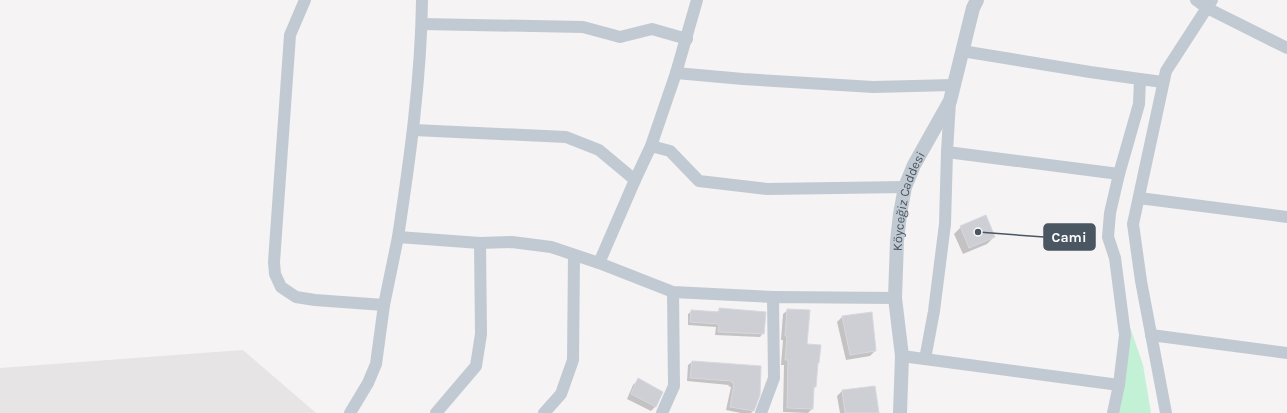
<svg xmlns="http://www.w3.org/2000/svg" width="1287" height="413" viewBox="0 0 1287 413" font-family="Karla,sans-serif">
<style>
.education{fill:#e6e4e5}
.green{fill:#c3f1d5}
.shadow{fill:#0003}
.building{fill:#cdcfd5;stroke:#d7d9de}
.lines{fill:none;stroke-linecap:round;stroke-linejoin:round}
.minor{stroke:#c1cad2;stroke-width:12}
.tertiary{stroke:#c1cad2;stroke-width:14}
.labels{text-anchor:middle;dominant-baseline:central;stroke-width:3;stroke-linejoin:round;paint-order:stroke}
.street-label{font-size:13px;fill:#4a5661;stroke:#fff}
.leader{fill:none;stroke:#4a5661;stroke-width:1.5}
.callout-dot{fill:#4a5661;stroke:#fff;stroke-width:1.5}
.callout{fill:#4a5661;stroke:#4a5661;stroke-width:1.5}
.callout-label{font-size:14px;text-anchor:middle;font-weight:bold;fill:#fff}
</style>
<rect width="100%" height="100%" fill="#f5f3f3"/>
<path class="education" d="M243,350L316,413H0V368Z"/>
<path class="green" d="M1130,327L1143,365L1151,413H1118Z"/>
<g class="shadow">
<path d="M961,227L994,237L987,244L963,254L954,234Z"/>
<path d="M720,309L763,333L760,337L715,335L716,327L688,325V314L692,311L717,312Z"/>
<path d="M788,310L806,345L815,387L813,389L812,409L808,413L783,412L784,365H781L783,340H781L783,314Z"/>
<path d="M842,317L875,351L870,356L846,360L837,322Z"/>
<path d="M692,362L760,367L753,411L751,413H741L726,410L731,387L728,386L729,385L687,381L688,365Z"/>
<path d="M638,380L656,406L651,411L627,399L633,385Z"/>
<path d="M842,391L878,413H880H840L837,396Z"/>
</g>
<g class="building">
<path d="M986,215L995,237L969,248L960,226Z"/>
<path d="M719,308L766,312L764,334L718,332L719,324L690,322L691,310L719,312Z"/>
<path d="M787,309L810,310L807,344L821,345L819,363H818L816,387H814L813,409L787,408L788,360H785L787,336H785Z"/>
<path d="M872,312L876,351L850,355L842,316Z"/>
<path d="M692,361L761,366L760,395L754,411L730,407L734,383H732V381L690,378Z"/>
<path d="M638,378L663,392L656,407L631,394Z"/>
<path d="M875,386L879,413H845L842,390Z"/>
</g>
<g class="lines">
<g class="minor">
<path d="M305,0L290,35L274,262L275,274L281,287L296,297L315,300L384,305"/>
<path d="M422,0C421,79 410,158 398,237L480,243L512,242L551,247L599,263L673,292L773,297"/>
<path d="M1196,0L1207,8L1287,48"/>
<path d="M422,24L583,27L620,37L652,29L687,39"/>
<path d="M962,51L1090,72L1140,79L1139,104L1119,174L1110,213L1108,237L1115,258L1125,335L1119,385"/>
<path d="M676,73L697,0"/>
<path d="M1140,79L1163,82"/>
<path d="M950,102L947,152L1119,174"/>
<path d="M414,130L566,137L599,150L635,180L599,263"/>
<path d="M651,146L676,73L743,79L873,87L953,85"/>
<path d="M635,180L651,146L670,151L699,181L767,189L905,187"/>
<path d="M1139,198L1287,217"/>
<path d="M1151,335L1287,353"/>
<path d="M902,356L1119,385L1113,413"/>
<path d="M925,359L934,311L945,224L947,152"/>
<path d="M350,413L368,383L376,364L384,305L398,237"/>
<path d="M436,413L476,366L481,334L480,243"/>
<path d="M544,413L561,394L573,360L574,255"/>
<path d="M662,413L674,386L673,292"/>
<path d="M761,413L774,378L773,297L895,298"/>
<path d="M1166,413L1141,281L1133,224L1166,71L1212,0"/>
</g>
<path class="tertiary" id="s1" d="M900,413L902,356L895,298L897,241L900,214L905,187L914,165L950,101L973,8L977,0"/>
</g>
<g class="labels">
<g class="street-label">
<text stroke="none"><textPath href="#s1" startOffset="214">Köyceğiz Caddesi</textPath></text>
</g>
</g>
<path class="leader" d="M978 232L1044 237"/>
<circle class="callout-dot" cx="978" cy="232" r="4"/>
<rect class="callout" x="1044" y="224" width="51" height="26" rx="4"/>
<g class="callout-label">
<text x="1069" y="242">Cami</text>
</g>
</svg>
